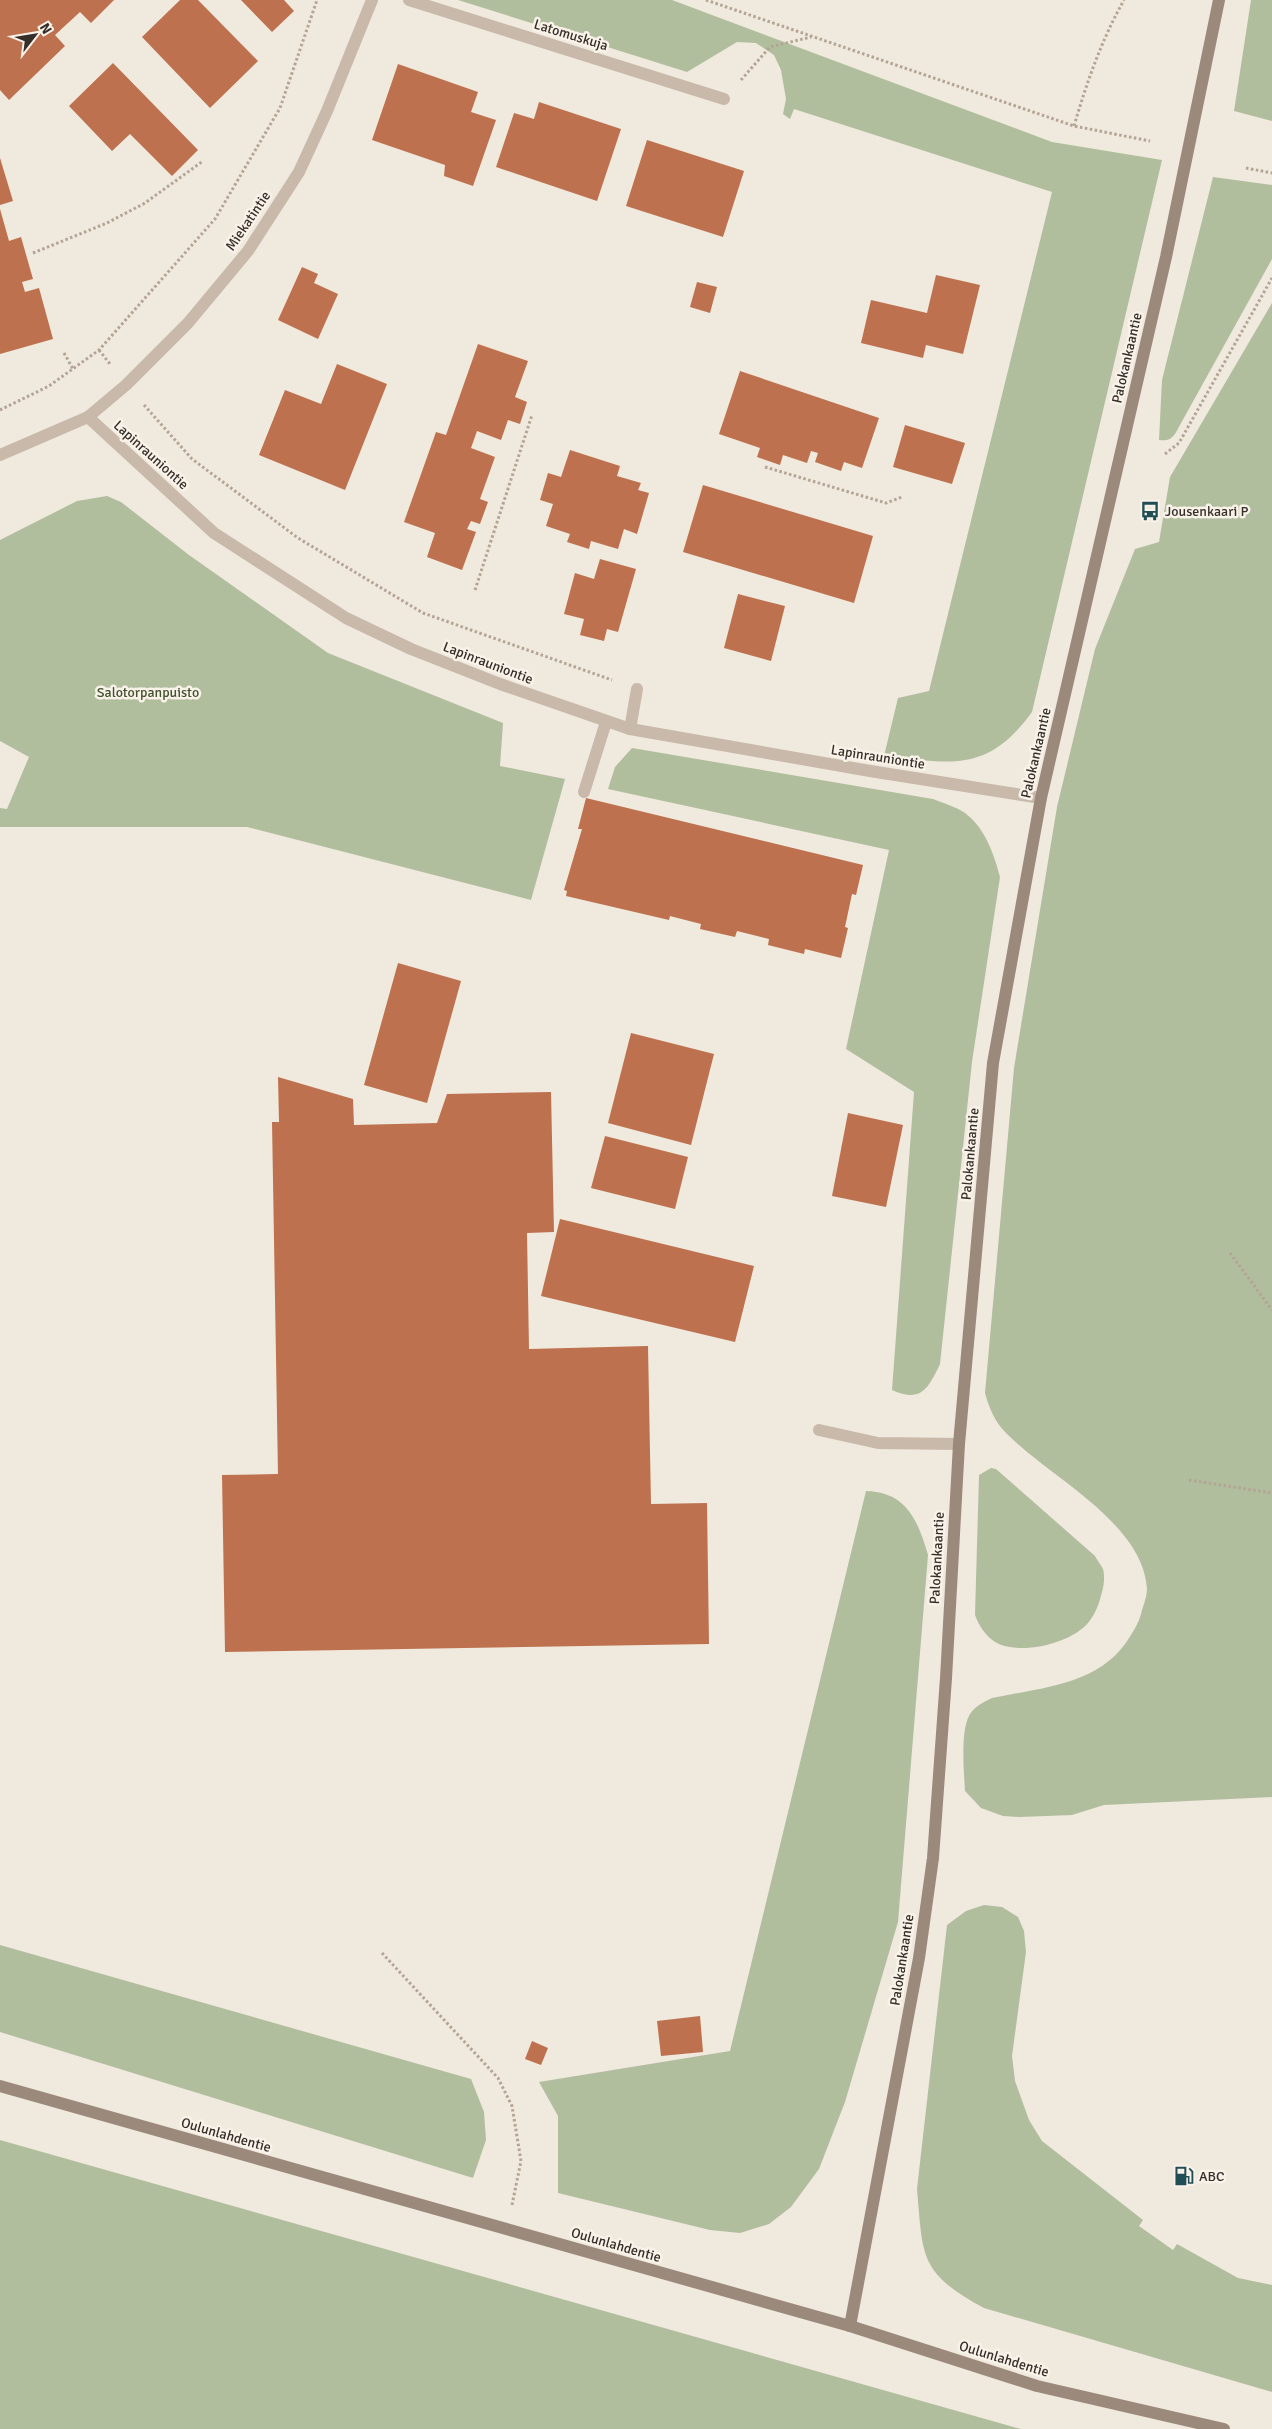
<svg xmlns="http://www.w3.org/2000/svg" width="1272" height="2429" viewBox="0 0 1272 2429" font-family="Signika,sans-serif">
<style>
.green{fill:#b1be9e}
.building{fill:#bd714e}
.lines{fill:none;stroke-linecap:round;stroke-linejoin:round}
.path{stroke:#b3a494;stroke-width:3;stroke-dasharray:2.5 2.5;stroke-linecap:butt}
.service{stroke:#c8b9aa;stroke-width:12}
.minor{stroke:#c8b9aa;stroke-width:12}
.secondary{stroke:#9b897b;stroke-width:12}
.labels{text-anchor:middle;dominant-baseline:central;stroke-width:5;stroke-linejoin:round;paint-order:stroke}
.street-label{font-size:14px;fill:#362e29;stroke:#f8f2e9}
.poi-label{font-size:14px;fill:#362e29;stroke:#f8f2e9;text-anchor:start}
.park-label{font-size:14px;fill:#42522e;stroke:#f8f2e9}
</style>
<rect width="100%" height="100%" fill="#f0e9dd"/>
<g class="green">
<path d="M458,0H672L1052,142L1162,160L1032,712C987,774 951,763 884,756L898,698L929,691L1052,192L794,109L790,119L783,114L786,99L781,70L774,55L756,43L737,42L687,72Z"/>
<path d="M1251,0H1272V121L1234,111Z"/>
<path d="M1213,177L1272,185V259L1175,434C1170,440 1167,441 1159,440L1162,380Z"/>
<path d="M1272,303V1797L1104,1805L1072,1815L1020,1817L1003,1816L981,1808L965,1791C964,1772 960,1730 970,1714C975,1706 984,1702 992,1698C1044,1687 1102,1685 1131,1635C1135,1628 1139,1622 1141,1614C1143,1606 1147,1597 1147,1589C1143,1522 1049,1477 1006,1433C995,1422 989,1408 985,1393L1014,1068L1057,807L1095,649L1135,549L1159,542L1170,477Z"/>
<path d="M107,496L121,502L189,555L328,653L503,723L500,766L565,779L531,900L247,827H0V808L7,809L29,757L0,741V540L77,501Z"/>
<path d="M632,748L933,799C943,803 956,807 965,813C985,828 994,854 1000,877L972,1062L940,1364C928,1389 921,1403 892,1390L914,1092L846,1049L889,850L608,789L615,767Z"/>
<path d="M991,1468L996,1469L1095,1556C1097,1560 1101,1565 1103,1569C1105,1576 1104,1585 1102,1592C1099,1604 1096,1613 1088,1623C1070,1644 1019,1656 995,1642C985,1635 979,1626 975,1615L979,1475Z"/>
<path d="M866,1491C907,1492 918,1521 928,1555L898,1922L845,2102L819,2169L791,2207L769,2224L740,2233L710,2230L558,2193V2116L539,2082L730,2051Z"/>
<path d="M984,1905L1002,1907L1018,1917L1024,1931L1026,1952L1012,2056L1015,2081L1029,2120L1042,2141L1143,2220L1139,2226L1173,2250L1177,2244L1238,2278L1272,2285V2392L984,2308C919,2273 923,2257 917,2189L947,1925L966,1911Z"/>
<path d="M0,1945L471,2079L484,2112L486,2140L473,2178L0,2032Z"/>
<path d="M0,2140L1021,2429H0Z"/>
</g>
<g class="building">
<path d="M0,0H114L91,23L80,12L55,35L65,46L9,100L0,90Z"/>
<path d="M180,0H198L258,61L210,108L142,37Z"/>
<path d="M241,0H284L294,11L272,32Z"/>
<path d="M113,63L198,150L172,176L130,134L112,151L69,106Z"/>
<path d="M398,64L478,92L471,112L496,120L473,186L444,176L445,165L372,140Z"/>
<path d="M539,102L621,129L597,201L496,167L514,113L534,119Z"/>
<path d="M647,140L744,171L723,237L626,206Z"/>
<path d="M0,158L13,201L0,205Z"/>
<path d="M0,209L9,241L21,237L33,279L22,282L25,292L39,288L53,339L0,354Z"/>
<path d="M302,267L318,274L314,283L338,294L318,339L278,320Z"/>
<path d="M936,275L980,285L963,354L926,345L923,358L861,343L871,300L927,313Z"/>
<path d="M697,282L717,287L710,313L690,307Z"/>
<path d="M478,344L528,361L515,397L527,402L520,424L508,420L501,440L477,431L471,448L495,457L480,499L488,502L480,524L471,521L467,529L476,532L462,570L427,557L435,533L404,522L436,432L446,435Z"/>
<path d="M337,364L387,384L345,490L259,455L285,390L321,404Z"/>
<path d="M740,371L879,418L862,468L844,462L841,471L815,462L818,453L811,451L807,463L783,455L780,465L757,457L760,448L719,434Z"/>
<path d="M905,425L965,443L952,484L893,467Z"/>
<path d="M570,450L620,466L617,476L641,483L638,490L649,493L637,534L624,529L618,549L591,541L589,549L567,542L570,534L546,526L553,504L540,500L548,473L561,477Z"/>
<path d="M703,485L873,536L854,603L683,552Z"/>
<path d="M600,559L636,569L618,632L607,629L604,641L580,635L584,619L564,614L575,573L594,579Z"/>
<path d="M738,594L785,606L771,661L724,648Z"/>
<path d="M586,798L863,865L856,895L852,894L845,927L848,928L841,958L805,949L804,954L768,945L769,939L737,931L735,937L700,929L701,924L670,916L669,920L566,896L567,891L564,890L582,829H578Z"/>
<path d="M398,963L461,981L427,1103L364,1085Z"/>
<path d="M631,1033L714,1054L691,1145L608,1123Z"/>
<path d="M278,1077L353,1099L354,1125L437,1123L447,1094L551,1092L554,1232L527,1233L529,1349L648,1346L651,1504L707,1503L709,1644L225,1652L222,1475L278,1474L272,1122H279Z"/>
<path d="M848,1113L903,1125L886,1207L832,1196Z"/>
<path d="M605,1136L688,1157L675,1209L591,1188Z"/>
<path d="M560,1219L754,1266L735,1342L541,1296Z"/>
<path d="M700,2016L703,2052L661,2056L657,2021Z"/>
<path d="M532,2041L548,2048L541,2065L525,2059Z"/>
</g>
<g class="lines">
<g class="path">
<path d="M706,0L1074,126L1150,141"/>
<path d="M741,80L770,47L811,37"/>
<path d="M1074,126C1087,82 1101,41 1124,0"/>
<path d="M1246,168L1272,173"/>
<path d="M33,253L107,223L145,203L203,161"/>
<path d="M99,350L110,364"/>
<path d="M64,353L73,369"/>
<path d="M144,405L192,459L298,538L423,613L612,680"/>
<path d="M0,410L49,386L99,350L215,219L280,108L317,0"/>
<path d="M1165,454L1179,443L1272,278"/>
<path d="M765,467L886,503L902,497"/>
<path d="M475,590L532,415"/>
<path d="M1230,1253L1272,1310"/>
<path d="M1189,1480L1272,1493"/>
<path d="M382,1953L498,2078L512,2106L521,2161L512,2205"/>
</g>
<g class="service">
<path d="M630,729L637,689"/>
<path d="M584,792L606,722"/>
<path d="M819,1430L878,1443L959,1444"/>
</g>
<g class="minor">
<path d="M409,0L724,99"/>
<path d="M88,417L214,533L346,618L411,649L500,684L630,729L870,771L1041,798"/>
<path d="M0,455L88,417L126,385L188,323L248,251L299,172L327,111L372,0"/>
</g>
<g class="secondary">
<path d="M0,2086L850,2326L1037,2386L1224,2429"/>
<path d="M850,2326L919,1958L933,1858L946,1678L959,1444L993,1063L1041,798L1166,257L1219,0"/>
</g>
</g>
<defs>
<symbol id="bus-bare" viewBox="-9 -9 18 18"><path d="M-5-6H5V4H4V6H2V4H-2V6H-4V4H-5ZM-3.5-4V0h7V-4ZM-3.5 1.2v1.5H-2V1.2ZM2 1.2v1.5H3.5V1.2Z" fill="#214d54" stroke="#f8f2e9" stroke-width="2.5" paint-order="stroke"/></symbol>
<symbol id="fuel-bare" viewBox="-9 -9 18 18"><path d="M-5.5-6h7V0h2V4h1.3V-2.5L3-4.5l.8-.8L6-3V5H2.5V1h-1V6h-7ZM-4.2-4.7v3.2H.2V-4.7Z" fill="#214d54" stroke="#f8f2e9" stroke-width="2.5" paint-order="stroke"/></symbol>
</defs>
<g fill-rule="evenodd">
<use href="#bus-bare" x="1136" y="497" width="28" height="28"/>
<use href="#fuel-bare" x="1170" y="2162" width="28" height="28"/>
</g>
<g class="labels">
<g class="street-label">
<text transform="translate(571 35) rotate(17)">Latomuskuja</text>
<text transform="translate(248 221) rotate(-56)">Miekatintie</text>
<text transform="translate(1127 358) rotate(-77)">Palokankaantie</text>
<text transform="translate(151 455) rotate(42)">Lapinrauniontie</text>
<text transform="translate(488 663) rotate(21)">Lapinrauniontie</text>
<text transform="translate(1036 753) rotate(-77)">Palokankaantie</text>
<text transform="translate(878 757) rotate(9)">Lapinrauniontie</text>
<text transform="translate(970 1154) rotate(-85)">Palokankaantie</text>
<text transform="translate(937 1558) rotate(-87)">Palokankaantie</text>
<text transform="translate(902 1960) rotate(-81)">Palokankaantie</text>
<text transform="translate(226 2135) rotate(16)">Oulunlahdentie</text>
<text transform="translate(616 2245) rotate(16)">Oulunlahdentie</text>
<text transform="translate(1004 2359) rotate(17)">Oulunlahdentie</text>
</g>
<g class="poi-label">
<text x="1165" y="511">Jousenkaari P</text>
<text x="1199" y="2176">ABC</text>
</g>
<g class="park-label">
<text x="148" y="692">Salotorpanpuisto</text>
</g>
</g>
<g transform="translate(35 35) rotate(59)" stroke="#f8f2e9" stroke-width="4" paint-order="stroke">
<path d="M0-4L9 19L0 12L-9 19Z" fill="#362e29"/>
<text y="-8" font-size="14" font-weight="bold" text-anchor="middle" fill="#362e29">N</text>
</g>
</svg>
